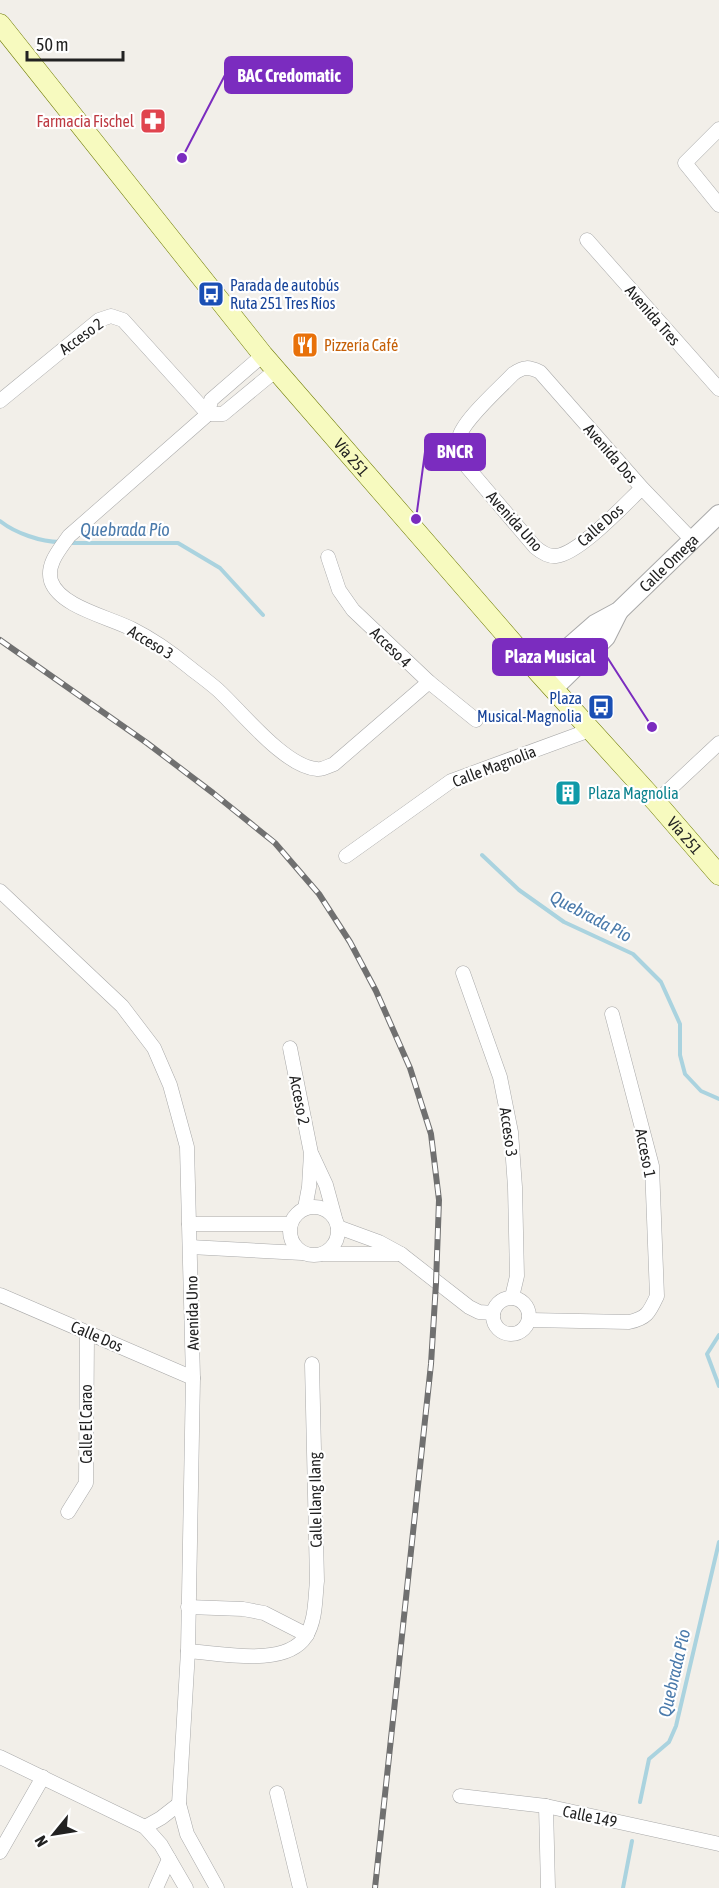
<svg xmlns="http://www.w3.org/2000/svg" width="719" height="1888" viewBox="0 0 719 1888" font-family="'Asap Condensed',sans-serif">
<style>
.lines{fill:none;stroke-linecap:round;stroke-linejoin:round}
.stream{stroke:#aad3df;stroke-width:4}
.minor-casing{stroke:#a9a9a9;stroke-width:15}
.tertiary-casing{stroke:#a9a9a9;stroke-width:20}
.secondary-casing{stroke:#707d05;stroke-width:21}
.minor{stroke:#fff;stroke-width:14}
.tertiary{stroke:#fff;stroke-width:18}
.secondary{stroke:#f7fabf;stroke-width:20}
.rail-casing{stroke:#707070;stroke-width:6}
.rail{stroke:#fff;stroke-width:4;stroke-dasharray:11;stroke-linecap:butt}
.labels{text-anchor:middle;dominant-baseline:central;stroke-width:4.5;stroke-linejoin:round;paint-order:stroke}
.health-label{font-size:16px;fill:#be3a42;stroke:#fff;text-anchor:end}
.transit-label{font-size:16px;fill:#164399;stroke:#fff;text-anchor:start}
.street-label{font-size:16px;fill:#222;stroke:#fff}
.food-label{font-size:16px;fill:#c56008;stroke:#fff;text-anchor:start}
.culture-label{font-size:16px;fill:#0d838f;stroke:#fff;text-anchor:start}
.water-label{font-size:18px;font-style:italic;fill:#4a7aab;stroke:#fff}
.leader{fill:none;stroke:#7b2cbf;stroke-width:2}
.callout-dot{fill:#7b2cbf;stroke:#fff;stroke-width:2}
.callout{fill:#7b2cbf;stroke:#7b2cbf;stroke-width:2}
.callout-label{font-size:18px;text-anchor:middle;font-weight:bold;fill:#fff}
</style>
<rect width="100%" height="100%" fill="#f2efe9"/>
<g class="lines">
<g class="stream">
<path d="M0,521C15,533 41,542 60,542"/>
<path d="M68,543H178L220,568L263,615"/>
<path d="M482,855L519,890L564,922L633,954L661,982L680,1024V1055L685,1074L701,1091L719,1099"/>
<path d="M719,1335L707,1354L719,1386"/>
<path d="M640,1802L649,1759L669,1742L676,1726L719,1542"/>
<path d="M623,1888L632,1841"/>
</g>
<defs>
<g id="minor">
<path d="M719,129L685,163L719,205"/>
<path d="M587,240L719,389"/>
<path d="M0,401L99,320L111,316L123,320L208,414"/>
<path d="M208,414L69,536C60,549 46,564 51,581C60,607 109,617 132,629C152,639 172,653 189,667C199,675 209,682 218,690C242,712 285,767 317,769C322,770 329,766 334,764L429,682"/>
<path d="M208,414H223L275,371"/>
<path d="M208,414L211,400L263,355"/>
<path d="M642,488C625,504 579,554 556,556C548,557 541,552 535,547L462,461C460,453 457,446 459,438C462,421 501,387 513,374C524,366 529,367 540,372L642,488L693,541"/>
<path d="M328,557L339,590L353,610L429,682L476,720"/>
<path d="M656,802L719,743"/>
<path d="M346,856L451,781L590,730"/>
<path d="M0,891L122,1006L154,1048L170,1085L187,1147L193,1378L188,1651L179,1804L187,1834L217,1888"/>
<path d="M463,973L500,1077L511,1132L515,1187L517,1276L512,1297"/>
<path d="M290,1048L311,1153L309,1187L305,1208"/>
<path d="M312,1155L326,1185L335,1218"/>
<circle cx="314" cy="1231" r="24"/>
<path d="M189,1224H290"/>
<path d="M338,1227L379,1242L401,1254L469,1307L479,1312L493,1313"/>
<path d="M190,1247L302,1253"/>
<path d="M323,1254H401"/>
<path d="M0,1295L193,1378"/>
<circle cx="511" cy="1316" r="18"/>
<path d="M530,1320L629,1322C647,1318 649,1313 657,1296L652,1166L612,1014"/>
<path d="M68,1512L86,1483L87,1332"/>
<path d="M188,1607L243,1609L264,1613L307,1635"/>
<path d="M188,1651C220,1653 286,1668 306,1636C316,1620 315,1599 317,1581L312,1364"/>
<path d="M0,1757L145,1827L161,1845L186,1888"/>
<path d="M277,1793L300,1888"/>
<path d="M460,1796L546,1806L719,1844"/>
<path d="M546,1806L548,1888"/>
<path d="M145,1827L161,1818L179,1804"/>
<path d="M0,1852L43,1777"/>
<path d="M156,1888L169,1859"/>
</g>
<g id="tertiary">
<path id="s1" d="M539,673L595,624L619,611L719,514"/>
<path d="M553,689L606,637L619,611"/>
</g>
<g id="secondary">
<path id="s2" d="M0,24L263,355L539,673L656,802L719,875"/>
</g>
</defs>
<use href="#minor" class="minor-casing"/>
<use href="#tertiary" class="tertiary-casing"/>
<use href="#secondary" class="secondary-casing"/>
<use href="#minor" class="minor"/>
<use href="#tertiary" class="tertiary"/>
<use href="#secondary" class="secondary"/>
<defs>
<path id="rail" d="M0,640L147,743L213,793L275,843L319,894L350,942L376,991L410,1068L431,1134L439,1200L436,1283L431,1364L375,1888"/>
</defs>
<use href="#rail" class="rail-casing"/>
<use href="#rail" class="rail"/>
</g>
<defs>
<symbol id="pharmacy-square" viewBox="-11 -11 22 22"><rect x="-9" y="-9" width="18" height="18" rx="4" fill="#e0444e" stroke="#fff"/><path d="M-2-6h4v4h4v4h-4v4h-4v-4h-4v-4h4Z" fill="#fff"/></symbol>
<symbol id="bus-square" viewBox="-11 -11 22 22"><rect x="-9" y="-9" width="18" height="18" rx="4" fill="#1a4fb4" stroke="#fff"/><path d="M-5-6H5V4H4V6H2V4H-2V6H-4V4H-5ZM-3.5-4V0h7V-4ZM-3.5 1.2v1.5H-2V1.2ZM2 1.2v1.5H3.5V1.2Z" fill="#fff"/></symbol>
<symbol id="restaurant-square" viewBox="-11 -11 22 22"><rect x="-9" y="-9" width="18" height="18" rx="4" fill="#e8710a" stroke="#fff"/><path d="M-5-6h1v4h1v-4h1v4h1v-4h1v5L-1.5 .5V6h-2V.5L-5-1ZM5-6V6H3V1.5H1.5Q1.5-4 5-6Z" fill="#fff"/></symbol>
<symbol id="building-square" viewBox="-11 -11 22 22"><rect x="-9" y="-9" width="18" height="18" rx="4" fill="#0f9aa8" stroke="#fff"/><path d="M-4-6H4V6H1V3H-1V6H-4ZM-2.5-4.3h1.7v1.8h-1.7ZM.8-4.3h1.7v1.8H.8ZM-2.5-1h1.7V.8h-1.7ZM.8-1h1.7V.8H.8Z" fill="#fff"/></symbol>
</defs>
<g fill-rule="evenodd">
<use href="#pharmacy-square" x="138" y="106" width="30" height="30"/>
<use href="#bus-square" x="196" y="279" width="30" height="30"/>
<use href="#restaurant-square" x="290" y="330" width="30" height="30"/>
<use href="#bus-square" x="586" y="692" width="30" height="30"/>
<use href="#building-square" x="553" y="778" width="30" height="30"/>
</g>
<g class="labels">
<g class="health-label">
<text x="134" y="121">Farmacia Fischel</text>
</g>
<g class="transit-label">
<text x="230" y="285">Parada de autobús<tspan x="230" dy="18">Ruta 251 Tres Ríos</tspan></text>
<text x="582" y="698" text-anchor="end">Plaza<tspan x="582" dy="18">Musical-Magnolia</tspan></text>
</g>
<g class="street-label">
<text transform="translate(653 315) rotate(49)">Avenida Tres</text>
<text transform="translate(81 336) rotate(-36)">Acceso 2</text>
<text transform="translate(611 453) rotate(49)">Avenida Dos</text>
<text stroke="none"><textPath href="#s2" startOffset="558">Vía 251</textPath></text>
<text transform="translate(515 521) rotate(48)">Avenida Uno</text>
<text transform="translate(600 525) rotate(-41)">Calle Dos</text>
<text stroke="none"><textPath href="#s1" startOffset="171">Calle Omega</textPath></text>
<text transform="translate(151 642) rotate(31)">Acceso 3</text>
<text transform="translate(391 647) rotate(44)">Acceso 4</text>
<text transform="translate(494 766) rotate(-21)">Calle Magnolia</text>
<text stroke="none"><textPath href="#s2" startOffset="1062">Vía 251</textPath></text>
<text transform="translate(300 1100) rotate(79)">Acceso 2</text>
<text transform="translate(509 1132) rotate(82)">Acceso 3</text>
<text transform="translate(646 1153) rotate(79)">Acceso 1</text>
<text transform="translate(192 1313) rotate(-91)">Avenida Uno</text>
<text transform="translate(97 1336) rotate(23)">Calle Dos</text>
<text transform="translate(86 1424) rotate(-90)">Calle El Carao</text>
<text transform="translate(315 1500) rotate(-91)">Calle Ilang Ilang</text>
<text transform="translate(590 1816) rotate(12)">Calle 149</text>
</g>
<g class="food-label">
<text x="324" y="345">Pizzería Café</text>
</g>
<g class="culture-label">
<text x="588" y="793">Plaza Magnolia</text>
</g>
<g class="water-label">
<text x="125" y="529">Quebrada Pío</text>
<text transform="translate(591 916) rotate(28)">Quebrada Pío</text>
<text transform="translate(674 1673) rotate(-77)">Quebrada Pío</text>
</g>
</g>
<path class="leader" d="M182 158L225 75M416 519L425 452M652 727L607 657"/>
<g class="callout-dot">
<circle cx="182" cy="158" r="6"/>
<circle cx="416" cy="519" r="6"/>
<circle cx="652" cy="727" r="6"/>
</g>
<g class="callout">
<rect x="225" y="57" width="127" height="36" rx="6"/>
<rect x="425" y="434" width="60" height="36" rx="6"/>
<rect x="493" y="639" width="114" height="36" rx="6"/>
</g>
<g class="callout-label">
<text x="289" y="82">BAC Credomatic</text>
<text x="455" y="458">BNCR</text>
<text x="550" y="663">Plaza Musical</text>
</g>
<g transform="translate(54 1834) rotate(240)" stroke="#ffffff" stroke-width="4.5" paint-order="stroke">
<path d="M0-4.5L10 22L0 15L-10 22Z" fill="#222222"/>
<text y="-9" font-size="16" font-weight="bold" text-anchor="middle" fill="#222222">N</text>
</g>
<path d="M27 51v9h96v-9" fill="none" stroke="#222222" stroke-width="3"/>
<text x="36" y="51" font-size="18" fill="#222222" stroke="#ffffff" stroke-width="4.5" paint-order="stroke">50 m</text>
</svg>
